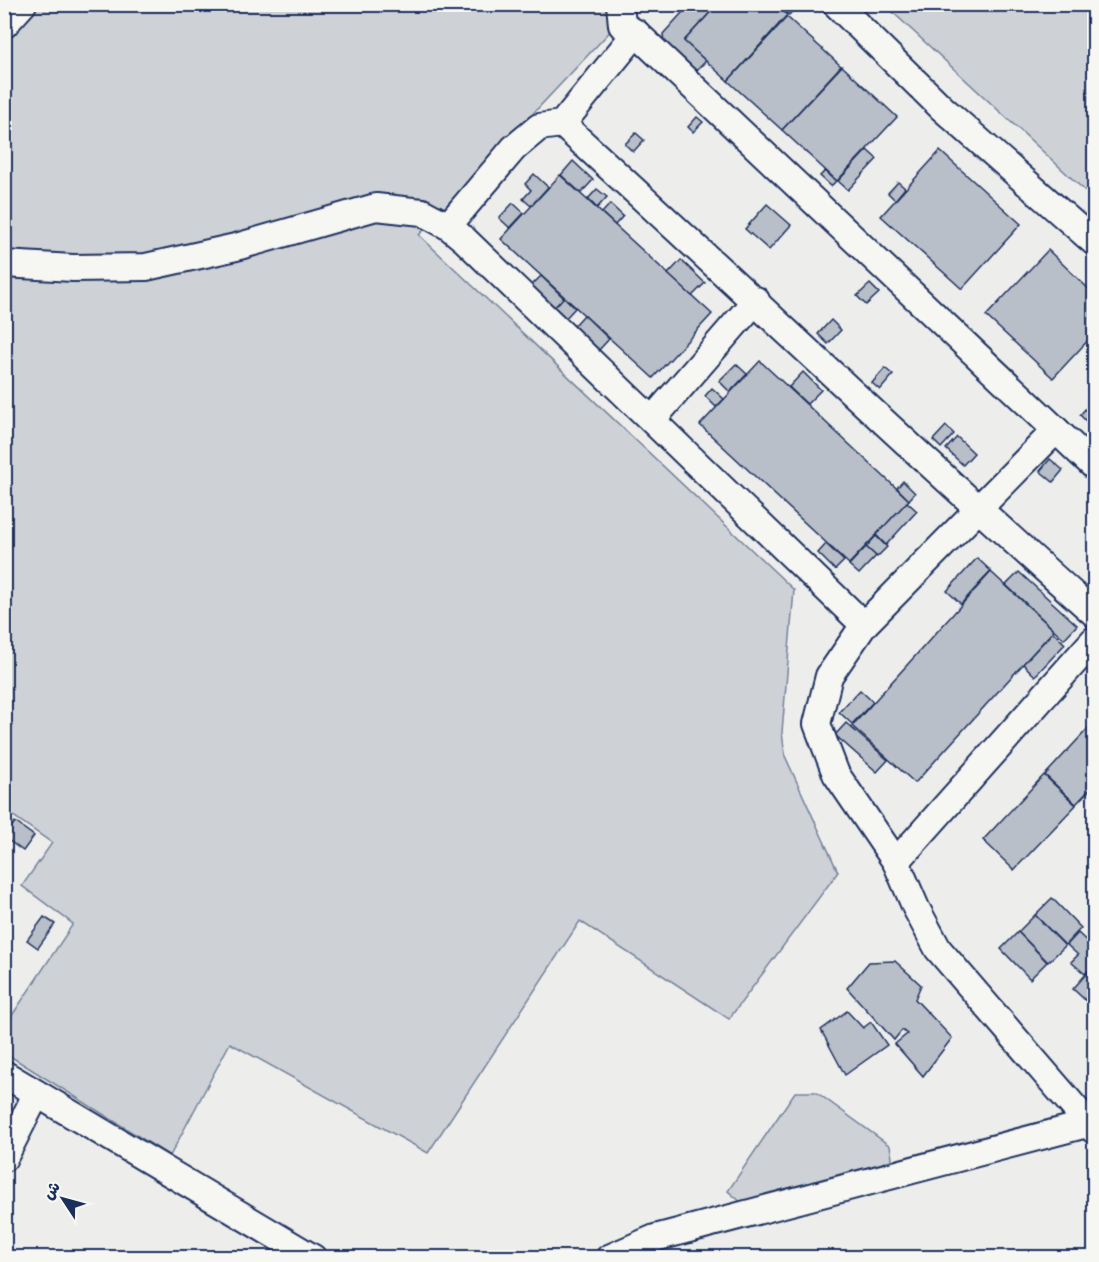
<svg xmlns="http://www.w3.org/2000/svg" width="1099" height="1262" viewBox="0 0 1099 1262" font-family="Mynerve,'Playpen Sans Arabic',sans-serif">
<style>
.green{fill:#ced2d7;stroke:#74809a;stroke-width:1.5}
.building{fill:#b9bfc8;stroke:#1b2f5e;stroke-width:1.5}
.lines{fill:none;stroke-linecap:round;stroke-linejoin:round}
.minor-casing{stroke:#1b2f5e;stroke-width:30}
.minor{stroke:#f6f6f2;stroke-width:26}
</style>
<rect width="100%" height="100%" fill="#edeeec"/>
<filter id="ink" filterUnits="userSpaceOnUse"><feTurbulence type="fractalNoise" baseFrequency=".0167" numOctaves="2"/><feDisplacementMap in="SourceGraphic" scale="12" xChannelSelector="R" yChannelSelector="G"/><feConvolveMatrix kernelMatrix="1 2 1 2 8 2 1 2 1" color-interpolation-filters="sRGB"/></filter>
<g filter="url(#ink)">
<g class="green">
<path d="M5,5H635L419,235L794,590L782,732L785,756L838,872L729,1019L580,921L428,1153L230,1043L170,1156L5,1053V1026L73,924L22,886L52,843L5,810Z"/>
<path d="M885,5H1094L1091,48L1094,59V199Z"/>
<path d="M795,1092H816L890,1146L893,1164L743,1204L728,1191Z"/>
</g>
<g class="building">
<path d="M690,4L716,6L684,41L706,61L696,71L664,42L663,34Z"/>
<path d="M718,4H775L787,15L728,81L684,41Z"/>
<path d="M777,4H795L797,6L789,15Z"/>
<path d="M787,17L841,66L782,130L728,81Z"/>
<path d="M842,66L897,117L837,181L782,130Z"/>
<path d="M697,117L703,122L693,132L688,127Z"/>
<path d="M636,133L644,140L633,152L625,144Z"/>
<path d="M867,150L877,159L848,190L838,181Z"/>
<path d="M940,151L1021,224L962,289L881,216Z"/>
<path d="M573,161L593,180L581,193L561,175Z"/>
<path d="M825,171L836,181L831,186L820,176Z"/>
<path d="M534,174L548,187L531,206L523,199L531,190L525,184Z"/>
<path d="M560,175L712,314L653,378L501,239Z"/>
<path d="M898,182L905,188L895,200L888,193Z"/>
<path d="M597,189L607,197L597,208L588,199Z"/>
<path d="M513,203L524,213L510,228L499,218Z"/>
<path d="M610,204L623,216L615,225L602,213Z"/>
<path d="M767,204L791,225L769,250L745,229Z"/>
<path d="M1048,250L1094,294V334L1053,378L986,316Z"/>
<path d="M681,260L705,283L692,296L668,274Z"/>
<path d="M541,276L564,298L555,307L531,286Z"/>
<path d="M870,284L879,293L866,305L857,296Z"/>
<path d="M564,297L575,308L564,320L553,309Z"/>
<path d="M584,315L609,339L599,350L574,326Z"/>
<path d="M831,320L841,330L828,344L818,334Z"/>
<path d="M760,361L909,500L849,564L700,425Z"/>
<path d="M736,364L747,374L730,392L719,381Z"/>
<path d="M885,368L893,375L880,390L872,383Z"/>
<path d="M803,372L821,390L807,404L789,387Z"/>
<path d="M712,388L724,399L716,407L705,396Z"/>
<path d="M1094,400V415L1087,408Z"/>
<path d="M1086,408L1094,416V429L1080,415Z"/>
<path d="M946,426L954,434L941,448L933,440Z"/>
<path d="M957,437L974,453L963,465L946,449Z"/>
<path d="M1050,459L1063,470L1053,482L1040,471Z"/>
<path d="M903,481L915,493L909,500L897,488Z"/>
<path d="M907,502L917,511L886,545L876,535Z"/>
<path d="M876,536L887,547L877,557L866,547Z"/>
<path d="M826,544L844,561L835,570L818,553Z"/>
<path d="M866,547L876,556L859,574L849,565Z"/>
<path d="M977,558L991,571L961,604L947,591Z"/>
<path d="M991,572L1054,630L915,783L852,726Z"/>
<path d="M1019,572L1077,625L1064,639L1006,585Z"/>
<path d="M1053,632L1065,644L1035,676L1023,664Z"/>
<path d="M860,690L873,702L852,724L839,712Z"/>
<path d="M1094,722V785L1076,804L1045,775Z"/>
<path d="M846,723L888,760L877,772L835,735Z"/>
<path d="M1044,775L1076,805L1014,870L983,840Z"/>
<path d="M15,822L34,836L23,851L4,837Z"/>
<path d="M1052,898L1081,928L1065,945L1035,915Z"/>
<path d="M1035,915L1065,946L1048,962L1018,932Z"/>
<path d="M44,917L55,924L38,948L27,940Z"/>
<path d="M1018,932L1047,962L1030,979L1001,949Z"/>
<path d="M1078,933L1094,948V964L1085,974L1071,962L1078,955L1067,945Z"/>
<path d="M895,961L921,985L915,999L952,1038L923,1076L895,1044L907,1034L902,1030L894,1040L847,988L869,962Z"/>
<path d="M1094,965V1008L1073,989Z"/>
<path d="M847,1011L863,1028L871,1022L887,1045L845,1075L821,1030Z"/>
</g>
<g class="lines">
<defs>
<g id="minor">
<path d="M836,4L942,108L1094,242"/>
<path d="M4,25L23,4"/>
<path d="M636,33L1094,466"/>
<path d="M562,124C740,286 914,453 1094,613"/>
<path d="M448,226L514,148L539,127L562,124L636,33L622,25L620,4"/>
<path d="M4,264L73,268L146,267L236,247L376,207L422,212L448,226L465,240L864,625"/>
<path d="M652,420L756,300"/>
<path d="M1056,430L864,625L829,676L817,724L836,774L896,862L916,908L938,949L1094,1130"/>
<path d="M896,862L1094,640"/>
<path d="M4,1074L313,1258"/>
<path d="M4,1158L36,1095"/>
<path d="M609,1258L655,1238L1087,1124"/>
</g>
</defs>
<use href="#minor" class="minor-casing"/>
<use href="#minor" class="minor"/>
</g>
</g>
<rect width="1099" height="1262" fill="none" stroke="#f6f6f2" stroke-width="24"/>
<rect x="12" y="12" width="1075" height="1238" fill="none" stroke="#1b2f5e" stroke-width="2" filter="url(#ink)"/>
<g transform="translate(63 1199) rotate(306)" stroke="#f6f6f2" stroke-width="4.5" paint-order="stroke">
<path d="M0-4.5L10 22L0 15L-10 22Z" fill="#1b2f5e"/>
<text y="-9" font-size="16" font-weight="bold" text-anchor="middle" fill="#1b2f5e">ش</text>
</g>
</svg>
